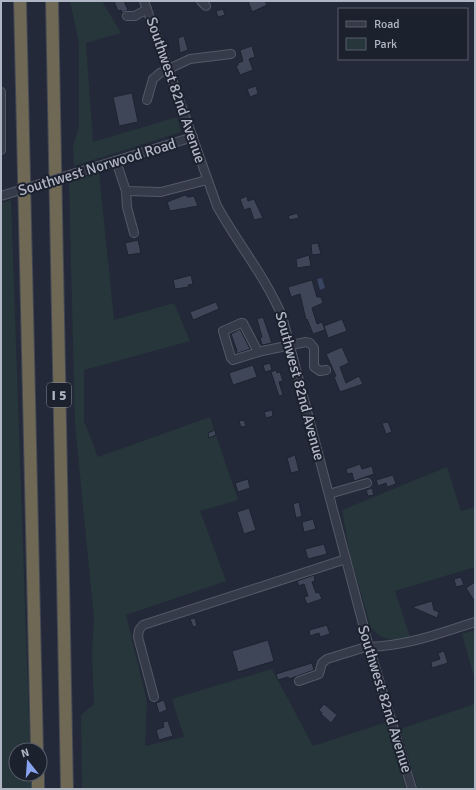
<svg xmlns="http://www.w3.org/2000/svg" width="476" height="790" viewBox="0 0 476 790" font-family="Signika,sans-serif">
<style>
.green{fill:#26363a}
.water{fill:#394461}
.building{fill:#3f4658;stroke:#1e2330}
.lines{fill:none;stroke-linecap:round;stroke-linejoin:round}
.minor-casing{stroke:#545967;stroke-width:10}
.highway-casing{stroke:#414654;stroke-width:14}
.minor{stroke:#363b49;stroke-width:8}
.highway{stroke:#6e6854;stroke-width:12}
.minor-bridge-casing{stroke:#545967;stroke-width:10;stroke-linecap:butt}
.minor-bridge{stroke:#363b49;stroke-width:8}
.labels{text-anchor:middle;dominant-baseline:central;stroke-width:4;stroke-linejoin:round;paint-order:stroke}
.shield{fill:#1c212e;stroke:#848998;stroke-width:1}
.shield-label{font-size:14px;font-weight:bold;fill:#b1b6c5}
.street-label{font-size:15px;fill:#b1b6c5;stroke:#1c212e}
</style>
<rect width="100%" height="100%" fill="#232938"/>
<g class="green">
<path d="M70,1H102L121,33L86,43L93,142L177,117L181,132L74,166L73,146L79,127V43Z"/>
<path d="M99,172L114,320L174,303L190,341L84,370V421L98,457L210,417L238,500L200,511L226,581L126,615L147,702L145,746L184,737L172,699L272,669L313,746L387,722L406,789H82L81,715L94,704L92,652L94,619L75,424L69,183Z"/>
<path d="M11,200L30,750H16V774H31L32,789H1V203Z"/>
<path d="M447,467L461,511L475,507V567L395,591L410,637C394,642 383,641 371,628L350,555L342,510Z"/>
<path d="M475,630V680L462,634Z"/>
<path d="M475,704V789H418L400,729Z"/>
</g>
<path class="water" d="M322,278L325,288L320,290L317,279Z"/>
<g class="building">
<path d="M114,1H124L128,10L122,13L121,10L118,11Z"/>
<path d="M248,1H265L267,5L252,12Z"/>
<path d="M223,9L225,15L218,17L216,11Z"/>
<path d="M184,36L188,50L180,53L178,38Z"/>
<path d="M252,46L255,57L249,59L253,70L240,75L236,66L238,65V63L243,61L240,50Z"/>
<path d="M256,86L258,94L250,97L247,89Z"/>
<path d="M132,93L138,122L119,126L113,97Z"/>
<path d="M185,195L188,197L194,196L198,206L170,211L167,202Z"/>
<path d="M247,196L248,201L254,199L263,218L254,220L250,208L244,210L240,199Z"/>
<path d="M297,213L299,218L290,220L288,216Z"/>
<path d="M138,240L141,253L128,255L125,243Z"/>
<path d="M318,243L321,254L312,255L311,244Z"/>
<path d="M309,255L311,266L297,268L296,259Z"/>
<path d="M191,275L193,284L188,285L189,287L175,289L173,280Z"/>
<path d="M312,280L317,297H321L323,303L312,308L317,324L322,322L325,330L313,334L307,319L306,320L300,294L291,297L288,287Z"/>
<path d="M216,302L219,309L193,320L190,312Z"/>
<path d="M263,317L272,343L262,345L260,338L262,337L257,319Z"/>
<path d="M342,319L347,331L328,338L324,326Z"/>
<path d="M240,329L250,349L235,354L237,351L231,334Z"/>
<path d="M342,347L349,363L340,367L346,383L359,376L363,384L340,392L334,377L336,376L326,354Z"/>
<path d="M270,363L272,370L265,372L263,365Z"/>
<path d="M253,365L257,377L233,385L229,373Z"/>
<path d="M276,370L277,373L280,372L283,381L279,382L283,395L279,396L271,372Z"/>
<path d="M272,410L273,416L266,418L264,412Z"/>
<path d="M244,420L246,426L241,427L239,421Z"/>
<path d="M388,422L392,432L386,434L382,423Z"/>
<path d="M215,430L216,435L209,438L208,433Z"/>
<path d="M295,455L299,471L291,473L287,458Z"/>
<path d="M360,464L362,469L372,466L374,474L354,481L352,473L347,474L346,469Z"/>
<path d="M393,475L396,484L387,487L386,483L378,486L376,480Z"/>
<path d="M248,479L250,488L238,492L235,483Z"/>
<path d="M372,488L374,495L368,496L366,490Z"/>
<path d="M299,502L302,516L296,518L293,504Z"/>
<path d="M249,508L256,530L244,534L237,512Z"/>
<path d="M313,519L316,529L304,532L302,522Z"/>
<path d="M324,544L327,554L308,559L305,549Z"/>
<path d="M314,575L315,581L312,582L316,593L319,592L322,599L307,604L304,597L308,596L304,584L299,586L297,581Z"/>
<path d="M461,577L464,585L456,587L454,579Z"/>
<path d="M475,582V602L466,588Z"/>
<path d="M432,601L434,610L439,612L437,618L412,607Z"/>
<path d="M195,618L197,626L193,627L190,619Z"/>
<path d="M327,625L330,634L320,637L319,633L310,636L309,630Z"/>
<path d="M268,640L274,661L238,672L232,651Z"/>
<path d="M444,651L448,663L432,668L431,662L440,659L438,653Z"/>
<path d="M312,663L314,670L289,679L288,677L278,680L276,674Z"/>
<path d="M164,700L167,710L159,713L156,703Z"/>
<path d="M324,704L337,715L331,723L321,714L322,713L319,710Z"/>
<path d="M168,721L173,736L159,740L156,730L164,727L163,722Z"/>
</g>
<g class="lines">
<defs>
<g id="minor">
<path d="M144,1L217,206C238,244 265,276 282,316L369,647L412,789"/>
<path d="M201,1L206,6"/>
<path d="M127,16H135L147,9"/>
<path d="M1,92V150"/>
<path d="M147,100L153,79L160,73L190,59L231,54"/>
<path d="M116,161L126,191L127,207L134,233"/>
<path d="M79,172L193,137"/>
<path d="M126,191L161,192L207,180"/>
<path d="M258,352L243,323H241L223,331L231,358L233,360L262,351L306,342L310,343L314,348V367L320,371L326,370"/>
<path d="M329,494L367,483"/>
<path d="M369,647C407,646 440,633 475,622"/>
<path d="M299,681L319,674L322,663L327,659L369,646"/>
<path d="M154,697L138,637L139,630L143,625L346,559"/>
</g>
<g id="highway">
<path d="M20,1L37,750"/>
<path d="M52,1L67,789"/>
<path d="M38,774V789"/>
</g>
</defs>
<use href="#minor" class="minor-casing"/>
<use href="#highway" class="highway-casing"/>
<use href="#minor" class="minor"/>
<use href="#highway" class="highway"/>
<defs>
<path id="minor-bridge" d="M1,196L79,172"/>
</defs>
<use href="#minor-bridge" class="minor-bridge-casing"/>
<use href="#minor-bridge" class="minor-bridge"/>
</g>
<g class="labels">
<rect class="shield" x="47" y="383" width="24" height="24" rx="3"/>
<g class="shield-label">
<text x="59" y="395">I 5</text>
</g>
<g class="street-label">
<text transform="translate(176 90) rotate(71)">Southwest 82nd Avenue</text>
<text transform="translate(97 167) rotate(-17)">Southwest Norwood Road</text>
<text transform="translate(300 386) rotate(75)">Southwest 82nd Avenue</text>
<text transform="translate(385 699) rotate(73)">Southwest 82nd Avenue</text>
</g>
</g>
<rect width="476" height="790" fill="none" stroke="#b1b6c5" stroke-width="4"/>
<rect x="338" y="8" width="130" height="52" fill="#1c212e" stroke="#585d6a"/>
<rect x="346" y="21" width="20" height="6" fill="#363b49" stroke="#585d6a"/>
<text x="374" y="28" font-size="12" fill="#b1b6c5">Road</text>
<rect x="346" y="38" width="20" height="12" fill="#26363a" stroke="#585d6a"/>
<text x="374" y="48" font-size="12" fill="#b1b6c5">Park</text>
<g transform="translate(28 762) rotate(343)"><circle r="19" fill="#1c212e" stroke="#585d6a"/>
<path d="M0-3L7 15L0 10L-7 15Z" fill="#8aa3f1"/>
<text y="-6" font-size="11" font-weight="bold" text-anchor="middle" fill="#b1b6c5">N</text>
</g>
</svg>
